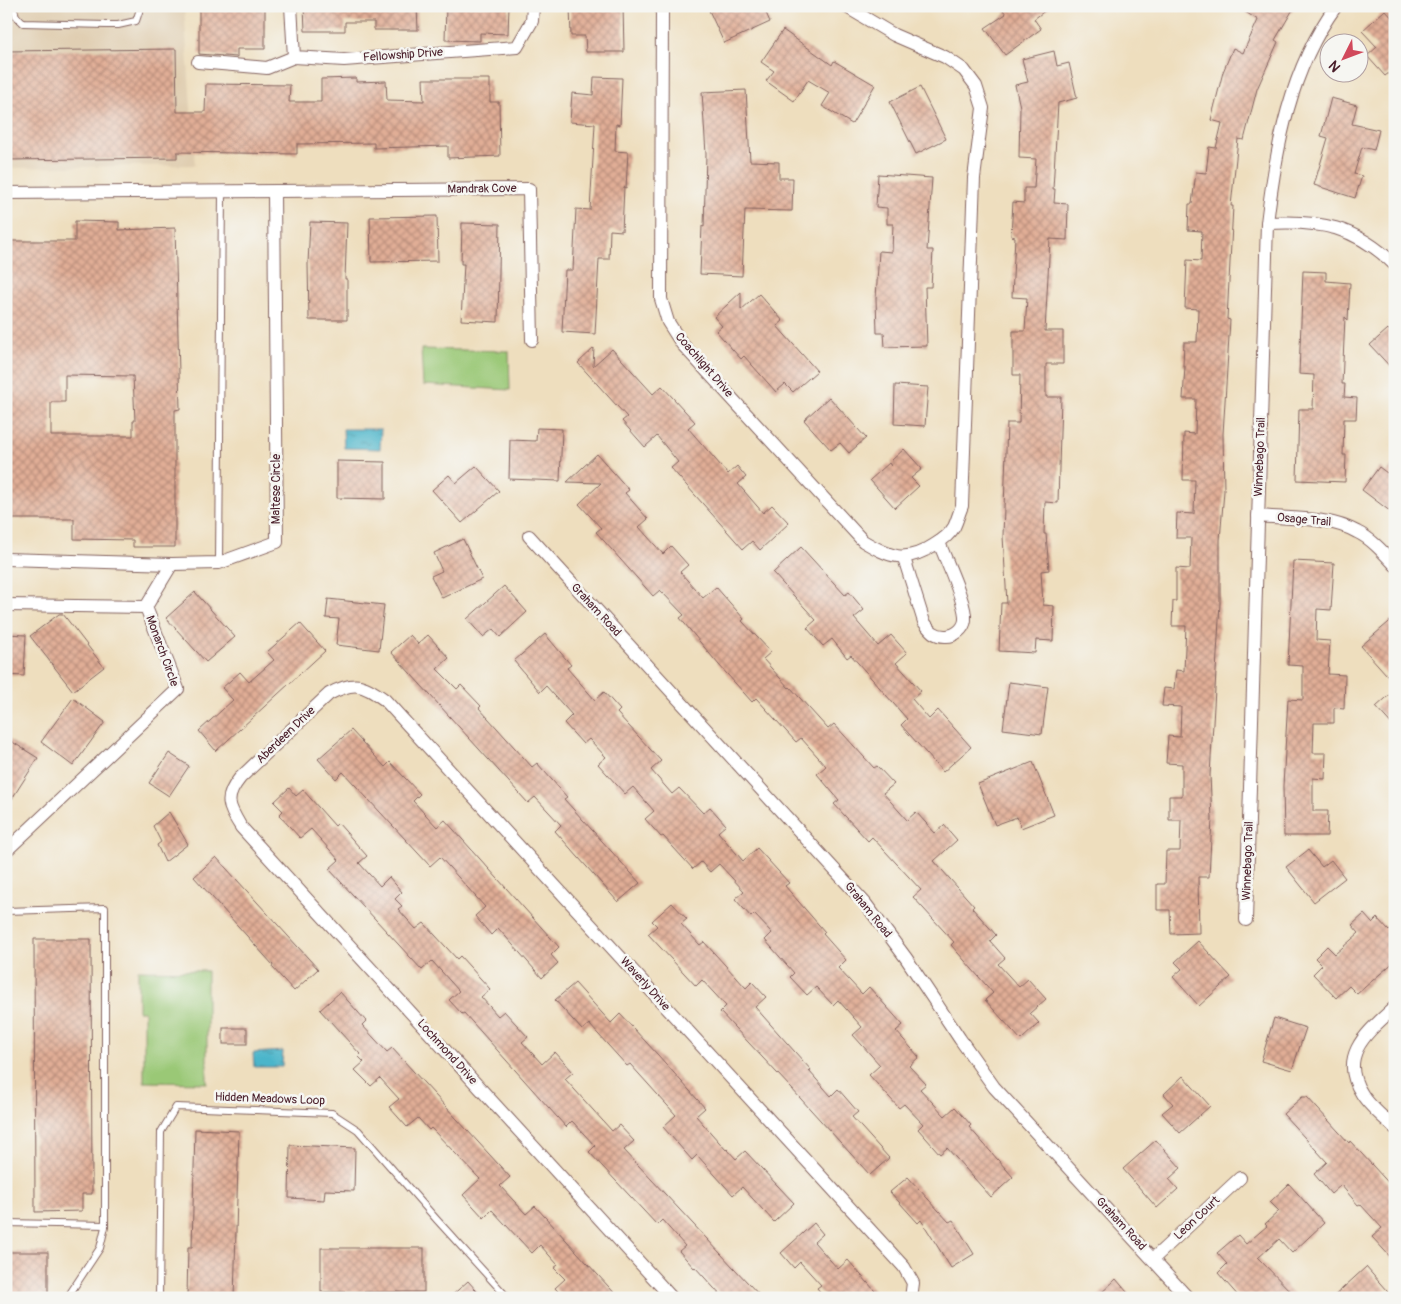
<svg xmlns="http://www.w3.org/2000/svg" width="1401" height="1304" viewBox="0 0 1401 1304" font-family="Pangolin,sans-serif">
<style>
.built{fill:#e0ceb1}
.green{fill:#9ac876;stroke:#727450}
.water{fill:url(#water-ripples);stroke:#4b6a7a}
.building{fill:url(#building-cross-hatch);fill-rule:evenodd}
.lines{fill:none;stroke-linecap:round;stroke-linejoin:round}
.lane-casing{stroke:#83625e;stroke-width:8}
.street-casing{stroke:#83625e;stroke-width:14}
.lane{stroke:#fff;stroke-width:6}
.street{stroke:#fff;stroke-width:12}
.labels{text-anchor:middle;dominant-baseline:central;stroke-width:5;stroke-linejoin:round;paint-order:stroke}
.street-label{font-size:12px;fill:#4a1f2b;stroke:#f6f6f2}
</style>
<defs>
<pattern id="water-ripples" width="26" height="14" patternUnits="userSpaceOnUse" patternTransform="scale(1.25)"><rect width="26" height="14" fill="#4cb5ca"/><path d="M2 4q2-2 4 0t4 0M15 11q2-2 4 0t4 0" fill="none" stroke="#4193a4"/></pattern>
<pattern id="building-cross-hatch" width="8" height="8" patternUnits="userSpaceOnUse" patternTransform="scale(1.25)"><rect width="8" height="8" fill="#e1ae96"/><path d="M0 0l8 8M0 8l8-8" fill="none" stroke="#b88d7b"/></pattern>
</defs>
<rect width="100%" height="100%" fill="#f6f6f2"/>
<filter id="ink" filterUnits="userSpaceOnUse"><feTurbulence type="fractalNoise" baseFrequency=".02" numOctaves="2"/><feDisplacementMap in="SourceGraphic" scale="10" xChannelSelector="R" yChannelSelector="G"/><feConvolveMatrix kernelMatrix="1 2 1 2 8 2 1 2 1" color-interpolation-filters="sRGB"/></filter>
<filter id="wash" filterUnits="userSpaceOnUse"><feTurbulence type="fractalNoise" baseFrequency=".0096" numOctaves="4" result="noise"/><feDisplacementMap in="SourceGraphic" scale="20" xChannelSelector="R" yChannelSelector="G"/><feGaussianBlur stdDeviation="1.12" result="paint"/><feColorMatrix in="noise" values="0 0 0 0 0 0 0 0 0 0 0 0 0 0 0 0 0 1.4 0 .05"/><feComposite in="paint" operator="in"/></filter>
<g filter="url(#wash)">
<rect width="100%" height="100%" fill="#eedebe"/>
<path class="built" d="M6,6H184L195,165L6,168Z"/>
<g class="green">
<path d="M421,349L509,351L510,390L423,385Z"/>
<path d="M138,970L207,971V1083L144,1082V1011H138Z"/>
</g>
<g class="water">
<path d="M343,429H381L380,449L344,448Z"/>
<path d="M283,1051L282,1067H254L253,1053Z"/>
</g>
<g id="blocks">
<g class="building">
<path d="M199,6H265V49H237V57L199,54Z"/>
<path d="M304,6H417L418,30H374V22H345V31H305Z"/>
<path d="M446,6H509L508,34L480,33V41L445,40Z"/>
<path d="M570,6H623L624,52H586L585,36H571Z"/>
<path d="M707,6H763L770,22L724,43Z"/>
<path d="M1000,6H1051L1034,19L1041,29L1005,55L985,28L1006,14Z"/>
<path d="M1236,6H1295L1275,40L1278,42L1257,89L1244,140L1238,139L1231,206H1233L1227,319L1230,320L1223,434L1224,491L1220,540V603L1210,775L1212,819L1209,877H1198L1199,933L1171,934L1170,910H1157V884H1165L1166,851H1180L1181,820H1169V796H1182V764L1166,763L1168,736L1180,737L1181,707L1162,706L1164,688L1174,689L1176,670L1184,671L1186,626H1172L1173,601H1176V568L1190,569L1191,538H1176L1177,513L1194,514L1195,480H1183L1184,433L1195,434L1196,399H1183L1185,366H1183L1184,342H1197L1198,309L1185,308L1187,260L1201,261L1202,231L1188,230L1189,204H1192L1196,172L1206,173L1209,147L1216,148L1222,123L1211,120L1223,72L1233,48L1243,53L1258,20Z"/>
<path d="M1385,10L1395,21V68L1385,76L1367,56L1377,47L1362,31Z"/>
<path d="M783,30L832,65L834,61L875,85L852,124L822,106L830,93L808,80L794,101L766,81L774,71L761,62Z"/>
<path d="M176,49L177,112H205L206,84L290,85L289,102H321V79L356,78V82L386,81L387,100L424,101L423,79H490V102H499L500,156L448,158V146L374,148V143L297,144V154L177,152V158L6,160V51Z"/>
<path d="M1054,51L1057,66L1069,63L1077,98L1058,103L1053,189H1055L1054,203L1068,204L1067,240L1050,239L1045,331H1063V364H1046V397H1061L1058,503L1045,502L1044,534H1046L1049,570L1041,571L1043,605L1054,606L1053,641L1036,640L1035,653L999,651L1001,603H1007L1003,536L1007,423H1019L1020,375H1013V331H1025L1027,298L1012,297L1015,237L1011,236L1013,202L1024,203V188H1034L1036,159L1019,158L1020,107L1015,85L1028,82L1022,59Z"/>
<path d="M594,77L622,78L620,125L616,124L615,151L628,152L626,188L624,187L622,231L610,230L609,259H599L595,334L562,332L565,270H573L576,209L590,210L595,124L570,122L572,93L593,95Z"/>
<path d="M920,87L946,139L916,154L890,102Z"/>
<path d="M746,90L750,161L779,162V178H793L792,211L745,210L742,276L700,274L702,226L704,227L706,154L702,92Z"/>
<path d="M1331,98L1357,105L1352,124L1379,130L1374,150L1362,147L1354,174L1362,176L1355,198L1314,185L1328,138L1321,136Z"/>
<path d="M878,174L932,178L927,250H933L931,287H925L927,346L885,347L884,333H877L876,298L879,251L892,252L893,224H887V208L876,207Z"/>
<path d="M437,216L438,261L371,262L370,217Z"/>
<path d="M75,221L119,222V230L175,228L180,409L175,410V547H133V540L74,539V519H6V241H75ZM65,375L133,376L135,421H133V436H51V402H65Z"/>
<path d="M310,222L347,223L345,279H347V320H309L308,264Z"/>
<path d="M462,223L500,224L498,322L461,320L464,264H461Z"/>
<path d="M1303,271L1326,272V281L1350,283L1348,320L1345,317L1342,384H1345L1344,397L1357,398L1356,419H1344L1343,455H1346L1345,482L1297,480L1299,409H1313L1314,375L1299,374Z"/>
<path d="M741,292V310L759,294L783,321L777,326L817,371L793,392L785,384L776,392L744,356L741,359L716,331L722,326L714,317Z"/>
<path d="M1388,329L1395,337V372L1370,345Z"/>
<path d="M594,348L593,366L612,349L653,394L662,386L695,422L688,428L728,474L737,466L746,477L738,484L763,513L772,505L789,523L760,550L752,541L743,549L671,468L678,462L657,436L645,447L622,421L627,417L578,363Z"/>
<path d="M895,385L928,387L925,426L894,424Z"/>
<path d="M829,397L866,438L849,453L840,443L831,450L804,420Z"/>
<path d="M537,428L562,429L560,481L509,479L510,440L536,441Z"/>
<path d="M904,449L922,469L911,478L919,486L895,508L870,480L889,463L891,466L892,460Z"/>
<path d="M597,454L629,490L625,493L648,519L639,527L663,554L671,546L688,565L680,572L703,598L716,587L744,619L742,621L771,652L763,659L789,688L790,687L828,729L834,724L874,768L877,766L894,784L883,793L907,820L916,812L935,833L944,825L957,840L934,861L974,906L972,908L996,935L990,941L1005,958L998,964L1019,987L1028,979L1046,999L1030,1013L1039,1023L1021,1040L985,1000L993,993L951,945L954,942L913,897L921,890L872,837L868,841L834,804L839,800L817,774L826,766L801,738L796,742L756,698L752,702L719,665L680,618L684,615L660,590L653,596L596,532L601,528L579,504L601,483L567,482Z"/>
<path d="M337,461L385,462V499L337,498Z"/>
<path d="M1395,463V515L1362,490L1379,467L1387,473Z"/>
<path d="M476,466L499,491L462,523L432,490L449,475L456,483Z"/>
<path d="M463,539L482,579L442,598L431,576L442,571L434,553Z"/>
<path d="M801,547L845,595L849,592L864,610L854,618L878,646L891,635L907,653L896,663L921,691L912,699L929,719L938,710L971,747L943,772L901,725L907,719L851,655L847,658L832,639L823,646L807,628L816,620L773,573Z"/>
<path d="M1293,561L1334,563L1331,610L1317,609L1316,640L1330,641L1328,674L1345,675L1344,709L1334,708V723H1314L1313,753H1326L1325,779L1313,778V811H1328L1327,836H1284L1283,786L1288,699L1303,700V666L1288,665Z"/>
<path d="M504,586L527,612L500,637L493,629L483,637L467,619Z"/>
<path d="M195,592L235,637L206,662L166,618Z"/>
<path d="M328,599L384,605L379,650L336,645L339,619L326,618Z"/>
<path d="M59,614H63L104,667L73,691L30,636Z"/>
<path d="M1395,617V684L1361,646Z"/>
<path d="M300,623L325,651L216,751L199,731L233,700L222,688L240,672L249,682L274,660L267,652Z"/>
<path d="M6,634L26,635L24,676L6,675Z"/>
<path d="M545,634L571,665L567,668L595,700L604,692L620,710L617,713L661,761L651,770L672,794L679,788L703,813L710,807L726,825L718,832L743,861L757,848L789,883L785,886L825,932L823,934L846,960L838,968L862,994L869,987L903,1025L896,1031L919,1057L909,1066L926,1084L920,1089L945,1116L955,1107L971,1125L969,1127L1013,1177L991,1197L947,1148L940,1154L918,1129L923,1124L904,1104L899,1108L869,1075L880,1065L853,1035L862,1027L838,1000L833,1005L816,987L807,995L790,977L794,973L765,940L772,933L754,914L751,917L735,899L744,891L719,864L710,872L701,862L693,869L663,836L661,837L645,819L654,811L633,787L625,794L598,764L606,757L589,739L583,744L564,723L572,715L546,686L540,692L514,661Z"/>
<path d="M410,635L418,644L428,635L449,658L437,669L457,689L461,685L481,706L479,708L532,767L537,763L567,797L564,799L640,883L618,902L555,831L561,825L535,797L528,803L391,652Z"/>
<path d="M1009,682L1048,687L1042,734L1003,729Z"/>
<path d="M1395,690V728L1376,707Z"/>
<path d="M73,698L105,722L73,766L41,742Z"/>
<path d="M351,730L385,767L390,762L420,794L413,801L437,827L445,820L559,947L551,955L558,963L542,978L498,928L491,935L475,916L485,907L440,857L430,866L343,772L336,779L318,759Z"/>
<path d="M6,738L38,758L6,808Z"/>
<path d="M169,753L189,766L169,796L149,783Z"/>
<path d="M1033,762L1054,815L1021,828L1017,817L995,825L978,784Z"/>
<path d="M289,788L296,796L303,790L335,826L338,823L367,856L359,863L380,886L389,877L402,892L395,899L402,906L398,909L416,929L424,923L457,959L460,956L490,989L481,997L498,1016L504,1011L528,1037L522,1042L542,1064L555,1052L573,1072L565,1079L612,1131L619,1125L634,1141L624,1150L762,1298H723L695,1267L694,1268L679,1251L685,1246L662,1220L657,1225L589,1152L595,1146L572,1121L566,1127L464,1013L462,1014L449,1000L459,991L432,961L422,970L329,869L339,860L311,829L300,838L279,815L283,811L274,802Z"/>
<path d="M169,812L188,844L165,862L157,845L161,842L153,826Z"/>
<path d="M1308,850L1322,867L1331,860L1345,878L1314,902L1286,867Z"/>
<path d="M216,857L318,969L294,991L272,967L273,965L194,877Z"/>
<path d="M672,903L687,919L681,924L700,945L704,942L746,988L752,982L766,997L755,1007L811,1070L809,1071L831,1096L838,1089L858,1112L852,1117L889,1158L870,1175L791,1088L720,1012L726,1006L702,980L696,986L648,934L657,926L652,921Z"/>
<path d="M1364,914L1372,923L1377,918L1389,931L1395,925V961L1357,994L1349,986L1336,998L1313,974L1322,965L1315,958L1327,946L1335,954L1359,933L1352,925Z"/>
<path d="M34,939H91L92,1194H82V1211L35,1212Z"/>
<path d="M1198,941L1231,977L1199,1006L1173,977L1182,969L1175,962Z"/>
<path d="M575,983L611,1023L620,1014L658,1055L705,1108L696,1116L726,1150L727,1149L736,1159L745,1151L794,1203L774,1222L742,1187L733,1195L697,1155L692,1160L663,1127L676,1115L630,1064L627,1066L589,1024L582,1030L555,1000Z"/>
<path d="M340,992L366,1021L362,1025L387,1052L392,1048L510,1177L500,1186L526,1214L535,1206L619,1298H564L555,1288L565,1279L554,1268L558,1265L540,1245L532,1253L492,1210L484,1218L463,1195L480,1179L431,1128L429,1130L418,1118L407,1127L389,1107L399,1099L380,1078L371,1086L355,1070L364,1062L358,1056L360,1054L320,1010Z"/>
<path d="M1274,1018L1306,1028L1292,1070L1261,1061Z"/>
<rect x="223" y="1028" width="24" height="16"/>
<path d="M1183,1076L1210,1106L1180,1133L1162,1113L1173,1104L1164,1094Z"/>
<path d="M1302,1097H1307L1349,1143L1350,1141L1395,1190V1262L1372,1237L1382,1228L1360,1204L1358,1205L1341,1185L1331,1194L1314,1174L1327,1162L1283,1114Z"/>
<path d="M195,1129L239,1131L234,1298H187L188,1247H192Z"/>
<path d="M1156,1140L1181,1168L1169,1179L1178,1189L1157,1208L1123,1169Z"/>
<path d="M290,1145L355,1148L354,1191L325,1190L324,1200L289,1198Z"/>
<path d="M908,1177L949,1222L953,1220L974,1254L951,1268L921,1220L918,1223L890,1192Z"/>
<path d="M1289,1184L1324,1223L1292,1253L1279,1239L1258,1258L1297,1298H1240L1218,1273L1227,1264L1217,1253L1238,1235L1246,1244L1267,1226L1265,1224L1279,1211L1270,1202Z"/>
<path d="M814,1223L823,1234L814,1242L838,1269L848,1260L881,1298H825L817,1288L821,1285L800,1262L794,1268L781,1253Z"/>
<rect x="321" y="1248" width="103" height="44"/>
<rect x="6" y="1252" width="42" height="46"/>
<path d="M1366,1267L1393,1298H1332Z"/>
<path d="M1116,1279L1132,1298H1096Z"/>
<path d="M468,1281L483,1298H449Z"/>
</g>
</g>
</g>
<g filter="url(#ink)">
<use href="#blocks" fill-opacity="0" stroke="#83625e" stroke-width="1"/>
<g class="lines">
<defs>
<g id="lane">
<path d="M13,6L16,16L23,23L107,25H118L136,21L141,6"/>
<path d="M219,563L222,191"/>
<path d="M6,911L105,908V1227L100,1248L67,1298"/>
<path d="M6,1223L105,1225"/>
<path d="M159,1298L161,1132L176,1107L332,1113L358,1130L437,1220L508,1298"/>
</g>
<g id="street">
<path d="M291,6L294,57L344,60L517,47L532,21L533,6"/>
<path d="M662,6L661,299L668,322L682,344L863,541C890,557 905,564 934,545C941,541 950,534 954,527C957,521 959,513 962,506L974,178L983,108L976,86L964,70L945,57L894,35L845,6"/>
<path d="M198,62L267,68L294,57"/>
<path d="M6,193L529,189L532,340"/>
<path d="M1267,223C1320,220 1355,226 1395,265"/>
<path d="M1258,516C1290,519 1328,516 1357,532C1372,539 1384,553 1395,565"/>
<path d="M529,536L865,903L906,958L960,1039L994,1087L1188,1298"/>
<path d="M904,558L924,622C930,630 934,636 945,636C954,637 964,629 965,620C967,604 945,559 939,542"/>
<path d="M6,559L172,564L219,563L277,542L274,192"/>
<path d="M6,605L146,607L178,689L6,851"/>
<path d="M146,607L172,564"/>
<path d="M1246,920L1267,223C1276,148 1290,69 1336,6"/>
<path d="M1395,1007C1368,1032 1337,1055 1362,1094C1370,1107 1384,1118 1395,1128"/>
<path d="M1153,1259L1240,1178"/>
<path d="M672,1298L241,827C229,807 223,799 240,778L329,694C354,681 362,683 385,700L904,1267L913,1283L911,1298"/>
</g>
</defs>
<use href="#lane" class="lane-casing"/>
<use href="#street" class="street-casing"/>
<use href="#lane" class="lane"/>
<use href="#street" class="street"/>
</g>
</g>
<g class="labels">
<g class="street-label">
<text transform="translate(403 55) rotate(-4)">Fellowship Drive</text>
<text transform="translate(482 189) rotate(-1)">Mandrak Cove</text>
<text transform="translate(704 365) rotate(49)">Coachlight Drive</text>
<text transform="translate(1260 457) rotate(-88)">Winnebago Trail</text>
<text transform="translate(276 489) rotate(-90)">Maltese Circle</text>
<text transform="translate(1304 520) rotate(5)">Osage Trail</text>
<text transform="translate(596 610) rotate(47)">Graham Road</text>
<text transform="translate(162 651) rotate(70)">Monarch Circle</text>
<text transform="translate(286 735) rotate(-44)">Aberdeen Drive</text>
<text transform="translate(1248 861) rotate(-88)">Winnebago Trail</text>
<text transform="translate(868 910) rotate(51)">Graham Road</text>
<text transform="translate(645 984) rotate(48)">Waverly Drive</text>
<text transform="translate(447 1052) rotate(48)">Lochmond Drive</text>
<text transform="translate(270 1099) rotate(2)">Hidden Meadows Loop</text>
<text transform="translate(1197 1218) rotate(-43)">Leon Court</text>
<text transform="translate(1121 1224) rotate(47)">Graham Road</text>
</g>
</g>
<rect width="1401" height="1304" fill="none" stroke="#f6f6f2" stroke-width="25"/>
<g transform="translate(1344 58) rotate(228)"><circle r="24" fill="#f6f6f2" stroke="#b1a0a2"/>
<path d="M0-4L9 19L0 12L-9 19Z" fill="#d1495b"/>
<text y="-8" font-size="14" font-weight="bold" text-anchor="middle" fill="#4a1f2b">N</text>
</g>
</svg>
